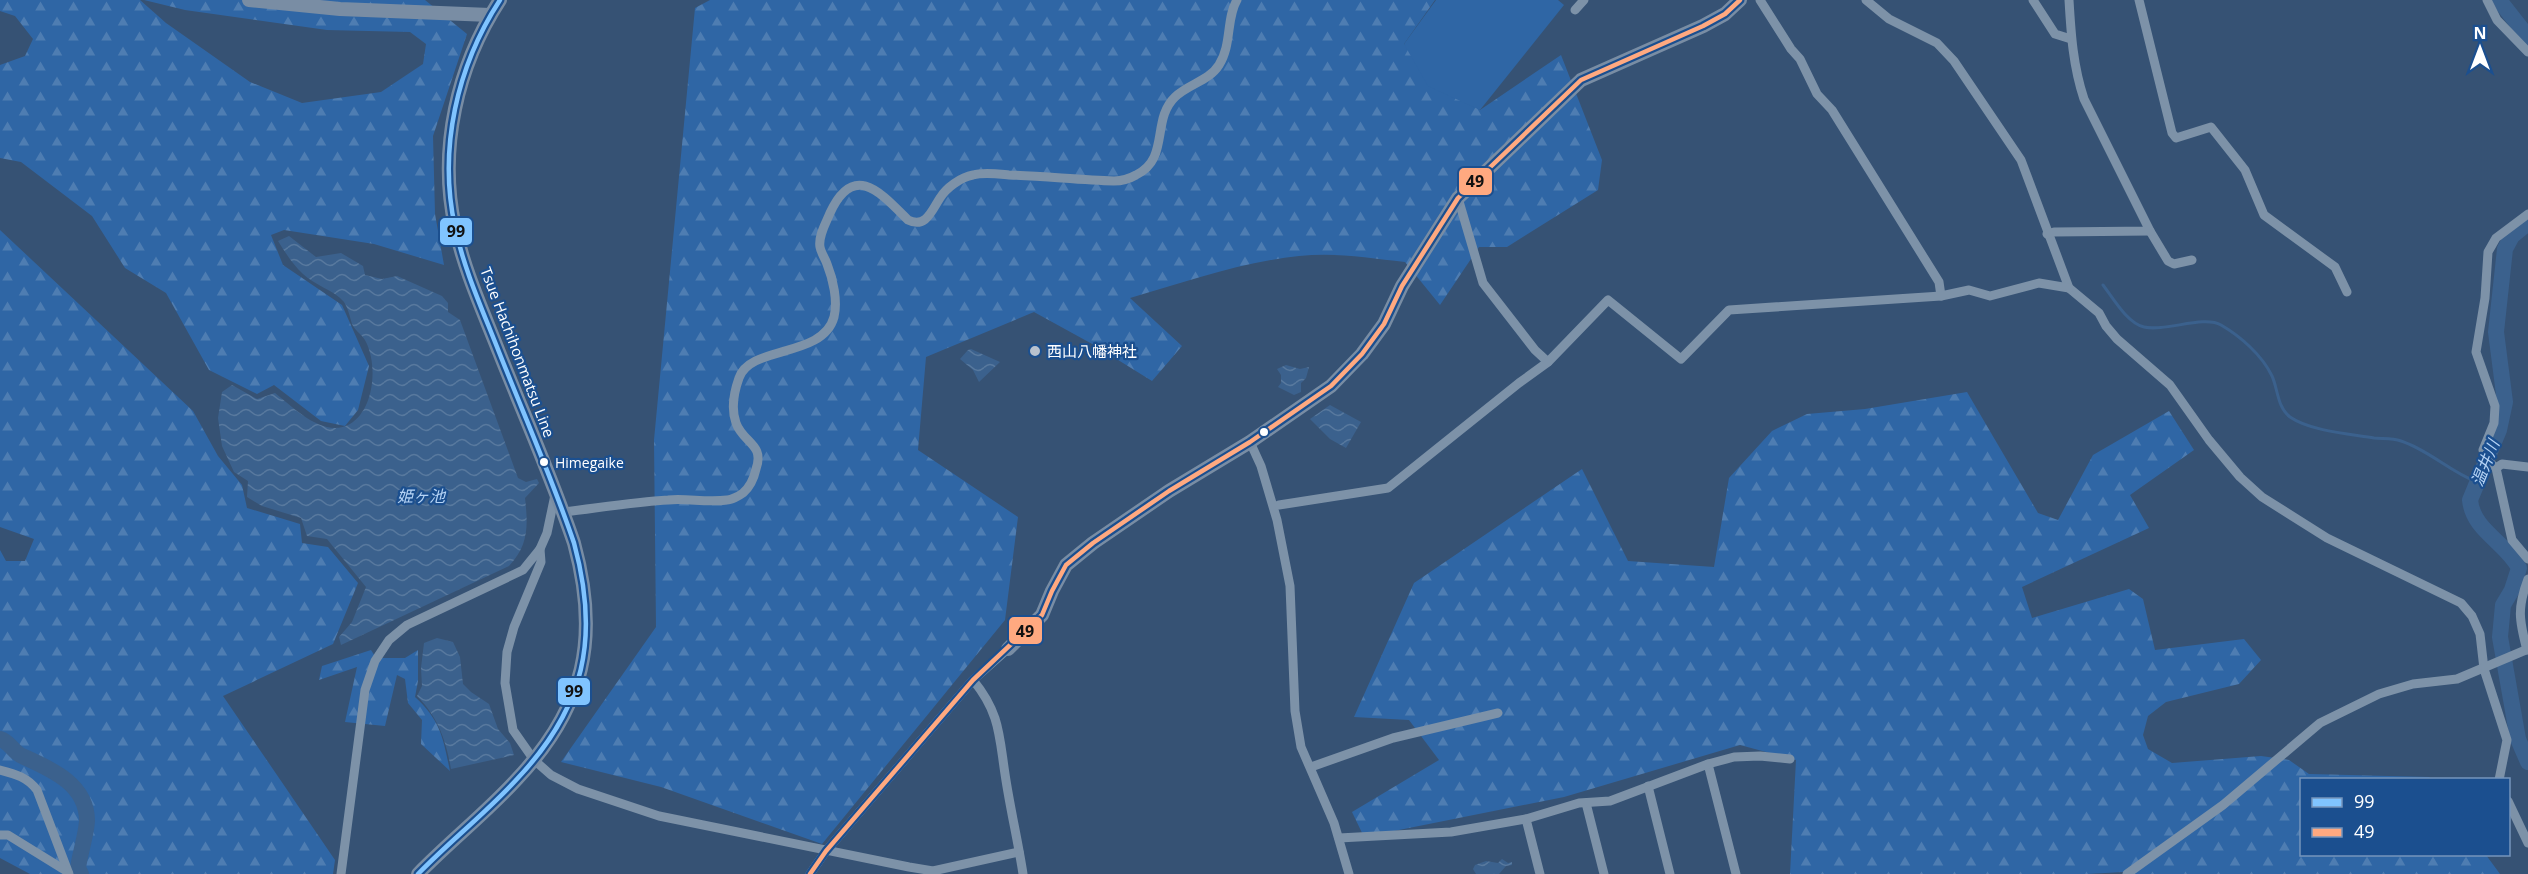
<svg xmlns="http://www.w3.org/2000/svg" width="2528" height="874" viewBox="0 0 2528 874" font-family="'Open Sans','Noto Sans JP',sans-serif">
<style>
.forest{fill:url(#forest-firs)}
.pitch{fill:#2f66a5}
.water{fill:url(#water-waves)}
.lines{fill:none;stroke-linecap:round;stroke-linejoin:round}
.stream{stroke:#3b618d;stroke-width:3}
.river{stroke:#3b618d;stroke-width:16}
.street{stroke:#7d92a8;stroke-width:9}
.secondary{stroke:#798da4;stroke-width:14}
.bus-1-casing{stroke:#1b4f8f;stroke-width:9}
.bus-2-casing{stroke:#1b4f8f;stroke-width:9}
.bus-1{stroke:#80c4ff;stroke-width:4.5}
.bus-2{stroke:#ffa980;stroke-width:4.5}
.poi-dot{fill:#b9c2ce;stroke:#1b4f8f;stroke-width:2}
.bus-dot{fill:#fff;stroke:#1b4f8f;stroke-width:2}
.labels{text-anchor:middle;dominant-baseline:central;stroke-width:4.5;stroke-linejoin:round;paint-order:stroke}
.bus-label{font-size:14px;fill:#fff;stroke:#1b4f8f;text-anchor:start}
.poi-label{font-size:15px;fill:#fff;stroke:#1b4f8f;text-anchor:start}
.street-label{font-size:15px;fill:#fff;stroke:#1b4f8f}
.water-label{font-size:16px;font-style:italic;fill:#b5d3f5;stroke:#1b4f8f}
.line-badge{stroke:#1b4f8f;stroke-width:2}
.pale-badge-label{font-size:16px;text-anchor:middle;font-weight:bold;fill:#111}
</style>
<defs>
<pattern id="forest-firs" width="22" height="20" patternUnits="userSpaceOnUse" patternTransform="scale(1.5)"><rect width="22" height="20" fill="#2f66a5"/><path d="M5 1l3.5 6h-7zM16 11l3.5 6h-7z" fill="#4e7db2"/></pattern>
<pattern id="water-waves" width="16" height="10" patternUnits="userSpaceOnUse" patternTransform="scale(1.5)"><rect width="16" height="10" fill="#3b618d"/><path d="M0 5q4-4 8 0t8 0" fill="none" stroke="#58799e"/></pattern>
</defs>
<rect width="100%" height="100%" fill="#365274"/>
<g class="forest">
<path d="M0,0H140L166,23L250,82L302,103L381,92L423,64L426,44L410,32L327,30L185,10L144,0H425L467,34L433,136L435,214L444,265L374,244L284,230L271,235L283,265L342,305L369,366L358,410L345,426L321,421L274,385L257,394L209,370L166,293L125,268L92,216L21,162L0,158V65L25,56L33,39L15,16L0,11Z"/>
<path d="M710,0H1435L1404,44L1480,110L1561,55L1602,160L1598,190L1507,247H1479L1440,305L1405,262C1370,258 1335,252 1299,256C1242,262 1185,282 1130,298L1182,346L1152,381L1094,345L1034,312L926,357L918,450L1018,517L1005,620L822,844L661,787L561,762L656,627L654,440L695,8Z"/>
<path d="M0,230L193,411L218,456L242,485L247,508L300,524L302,543L328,547L358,583L333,644L223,696L335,860L333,874H30L0,858V550L6,561H25L34,539L0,527Z"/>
<path d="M1967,392L2038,513L2058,520L2093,455L2169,411L2194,450L2130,495L2149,528L2022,587L2032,618L2129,589L2143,599L2155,650L2244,639L2261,660L2239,684L2166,702L2148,716L2143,735L2148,749L2172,763L2261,756L2289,760L2309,774L2429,777L2431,779L2302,780V854L2486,855L2500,874H2126L2123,872L2087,874H1790L1796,760L1740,745L1564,797L1364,837L1352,812L1439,760L1409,720L1354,717L1414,583L1582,469L1628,561L1714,567L1729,478L1772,431L1807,414L1865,409Z"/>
<path d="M371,650L376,658H405L418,650V681L415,697C441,721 443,738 450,771L421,744L422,720L408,703L405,679L397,675L385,726L345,722L357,667L319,680L322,666Z"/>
</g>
<path class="pitch" d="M1436,0H1558L1564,5L1480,110L1428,86L1404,44Z"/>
<g class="water">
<path d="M289,236L316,257L341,253L363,266L365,275L382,279L397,276L442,296L448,303V312L460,320L518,478L526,482L537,479L539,483L525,498C528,525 529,545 509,566L341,645L339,637L352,622L366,587L327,539L307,536L301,518L262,506L247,497L248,481L234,472L222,446L218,418L222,392L232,385L257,399L275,393C294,408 324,439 350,424C374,410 378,366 366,342C363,335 355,331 352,324C350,317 348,308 344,302C334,290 314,285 303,274C293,265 285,252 278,241Z"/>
<path d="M971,349L1000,362L979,382L973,370L960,359L968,350Z"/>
<path d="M1286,365L1300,369L1309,367L1306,378L1301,383V392L1294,395L1278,387L1281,383V375L1277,369Z"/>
<path d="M1330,405L1361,422L1346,448L1330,439L1310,419Z"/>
<path d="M437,638L453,642L460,657L463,684L471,692L489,704L498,729L510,743L514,755L451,769C446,740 438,717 417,696L422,686L421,668L424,643Z"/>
<path d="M1502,859L1508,863L1512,862V865L1506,866L1499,874H1476L1473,869L1475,865L1486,861L1498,863Z"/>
</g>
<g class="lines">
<path class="stream" d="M2103,285C2113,298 2127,323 2144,327C2165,332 2204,315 2221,325C2240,336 2262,355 2272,376C2278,389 2277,407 2290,417C2310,431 2350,434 2374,438C2382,439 2392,438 2401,441C2429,450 2450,472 2477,482"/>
<g class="river">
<path d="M2499,0L2528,37"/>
<path d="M2528,223L2512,236L2505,249L2496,332L2505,402L2499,430L2470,500C2473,531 2506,542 2519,568L2512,590L2503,605L2500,637L2518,739L2528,762"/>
<path d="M0,739C10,742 13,752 22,756C51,769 87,784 87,821C86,836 80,853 78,868L81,874"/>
</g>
<g class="street">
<path d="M1760,0L1791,49L1800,59L1817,94L1832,110L1939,282L1941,296"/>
<path d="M1866,0L1889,19L1937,43L1954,61L2021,160L2069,288L2099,313L2106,326L2117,339L2170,385L2209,440L2240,477L2262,497L2327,538L2461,603L2472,616L2480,634L2484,669L2507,740L2499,780"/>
<path d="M2033,0L2055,34L2071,39"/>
<path d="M2139,0L2172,133L2176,138L2211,127L2245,170L2264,215L2335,267L2347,292"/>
<path d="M2487,0L2497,20L2528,52"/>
<path d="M1575,10L1584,0"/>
<path d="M1458,198L1483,283L1535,350L1548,362"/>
<path d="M2528,214L2496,238L2488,252L2485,298L2476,352L2495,406L2494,423L2483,450L2485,458L2496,468L2512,540L2528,559"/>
<path d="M2150,231L2168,261L2174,264L2192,260"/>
<path d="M2047,234L2054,232L2150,231L2084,99C2073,66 2071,34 2069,0"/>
<path d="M1250,442L1261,466L1277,520L1290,586L1295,711L1301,747L1334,823L1349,874"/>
<path d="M2496,468L2502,464L2528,467"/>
<path d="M1279,505L1388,488L1519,383L1548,362L1608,300L1681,359L1729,310L1941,296L1969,290L1990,296L2039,283L2069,288"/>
<path d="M564,512C598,508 633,502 668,500C687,498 707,503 727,500C731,500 739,496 743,493C750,487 754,478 756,469C765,444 743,443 736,423C731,409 734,392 739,378C750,345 823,358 834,317C838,301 833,279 827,264C825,258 821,253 820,247C818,236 826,223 830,213C854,161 881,193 908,220C926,229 932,210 940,198C946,188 961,177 973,175C984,172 998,174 1009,175C1044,176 1079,180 1114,181C1122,181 1129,179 1136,175C1170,159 1151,120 1175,97C1188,84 1209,81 1219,65C1232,45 1226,18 1237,0"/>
<path d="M540,549L541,562L514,627L507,652L505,683L513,730L534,760L551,775L578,789L659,816L909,867L933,871L1019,852"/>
<path d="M2527,650C2519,620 2517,608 2528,579"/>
<path d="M973,680C1000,713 999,735 1005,774C1010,808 1018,841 1023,874"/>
<path d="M1708,764L1736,874"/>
<path d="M1311,767L1393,738L1498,713"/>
<path d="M0,770C15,774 27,777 37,790L69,874"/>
<path d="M1648,786L1670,874"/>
<path d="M2508,801L2528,843"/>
<path d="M1586,803L1604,874"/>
<path d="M1526,819L1540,874"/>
<path d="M0,835H8L68,872"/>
<path d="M1339,838L1451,832L1526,819L1579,803L1610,801L1708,764L1734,757L1760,756L1790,759"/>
<path d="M341,874L365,690L375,661L389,640L407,625L523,570L540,549L547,533L555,495"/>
<path d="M810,874L826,851L973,680L1008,649"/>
<path d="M2127,874L2223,805L2320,723L2379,694L2413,684L2457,679L2528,649"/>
</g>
<g class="secondary">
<path d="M249,0L340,9L490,15"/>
<path d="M1008,649L1042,615L1052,591L1066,565L1093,543L1169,491L1250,442L1331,386L1362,354L1384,324L1402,286L1458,198L1581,80L1703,26L1725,14L1740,0"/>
<path d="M418,874C450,841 486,813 517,779C585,707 600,638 574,543C552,478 524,415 499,352C483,311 464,270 455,227C438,149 457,66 500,0"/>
</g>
<defs>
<path id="bus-1" d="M418,874C450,841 486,813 517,779C585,707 600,638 574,543C552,478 524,415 499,352C483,311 464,270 455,227C438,149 457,66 500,0"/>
<path id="bus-2" d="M810,874L826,851L973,680L1042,615L1052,591L1066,565L1093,543L1169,491L1250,442L1331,386L1362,354L1384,324L1402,286L1458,198L1581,80L1703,26L1725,14L1740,0"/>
</defs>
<use href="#bus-1" class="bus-1-casing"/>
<use href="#bus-2" class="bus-2-casing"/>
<use href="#bus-1" class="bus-1"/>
<use href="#bus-2" class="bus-2"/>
</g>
<circle class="poi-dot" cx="1035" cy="351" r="6"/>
<g class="bus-dot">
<circle cx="1264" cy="432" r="5"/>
<circle cx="544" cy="462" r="5"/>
</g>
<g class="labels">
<g class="bus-label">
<text x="555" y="462">Himegaike</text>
</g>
<g class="poi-label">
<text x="1047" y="351">西山八幡神社</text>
</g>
<g class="street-label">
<text transform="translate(518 352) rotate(69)">Tsue Hachihonmatsu Line</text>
</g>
<g class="water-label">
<text transform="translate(2485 463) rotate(-68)">温井川</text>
<text x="421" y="496">姫ヶ池</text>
</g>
</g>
<g class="line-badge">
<rect x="1458" y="167" width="35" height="29" rx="6" fill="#ffa980"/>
<rect x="439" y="217" width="34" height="29" rx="6" fill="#80c4ff"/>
<rect x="1008" y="616" width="35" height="29" rx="6" fill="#ffa980"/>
<rect x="557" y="677" width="34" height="29" rx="6" fill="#80c4ff"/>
</g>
<g class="pale-badge-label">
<text x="1475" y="187">49</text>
<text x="456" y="237">99</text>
<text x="1025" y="637">49</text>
<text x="574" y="697">99</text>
</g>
<rect x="2300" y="778" width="210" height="78" fill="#1b4f8f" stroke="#7695bc" stroke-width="1.5"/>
<rect x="2312" y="798" width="30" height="9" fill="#80c4ff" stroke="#7695bc" stroke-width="1.5"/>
<text x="2354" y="808" font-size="18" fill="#ffffff">99</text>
<rect x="2312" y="828" width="30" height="9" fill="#ffa980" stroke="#7695bc" stroke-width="1.5"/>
<text x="2354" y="838" font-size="18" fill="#ffffff">49</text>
<g transform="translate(2480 48)" stroke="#1b4f8f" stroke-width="4.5" paint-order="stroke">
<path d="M0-4.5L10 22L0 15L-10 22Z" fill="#ffffff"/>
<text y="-9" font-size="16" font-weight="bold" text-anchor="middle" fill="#ffffff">N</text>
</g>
</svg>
